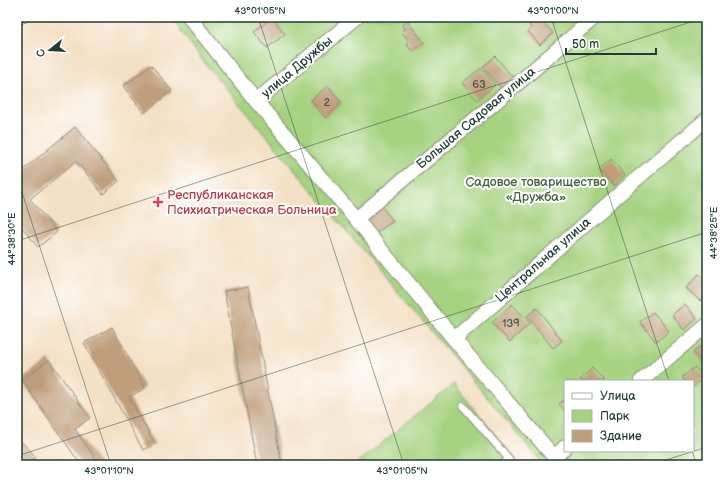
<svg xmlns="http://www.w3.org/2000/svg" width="724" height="482" viewBox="0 0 724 482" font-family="'Balsamiq Sans',sans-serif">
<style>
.green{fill:#a6d37f;stroke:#62885a;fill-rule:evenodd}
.building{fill:#c09e7b}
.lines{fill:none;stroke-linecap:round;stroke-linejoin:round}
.service-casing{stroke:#8a8e7c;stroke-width:9}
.minor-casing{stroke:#8a8e7c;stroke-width:16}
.service{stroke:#fff;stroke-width:7}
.minor{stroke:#fff;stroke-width:14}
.ticks{fill:none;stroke:#1f3d34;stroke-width:1;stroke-opacity:0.45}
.health-dot{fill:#e0444e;stroke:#fff;stroke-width:1.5}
.labels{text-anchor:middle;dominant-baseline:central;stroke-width:4;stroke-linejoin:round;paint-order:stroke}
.number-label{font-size:11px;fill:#475546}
.street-label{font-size:13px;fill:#1f3d34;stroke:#fff}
.park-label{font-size:13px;fill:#416247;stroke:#fff}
.health-label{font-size:13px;fill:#be3a42;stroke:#fff;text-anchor:start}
.neatline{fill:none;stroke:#1f3d34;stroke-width:1.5}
.ticks-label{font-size:10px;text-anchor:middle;fill:#1f3d34}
</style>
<rect width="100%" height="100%" fill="#fff"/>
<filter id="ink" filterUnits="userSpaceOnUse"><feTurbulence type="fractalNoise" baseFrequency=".025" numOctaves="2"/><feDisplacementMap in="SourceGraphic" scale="8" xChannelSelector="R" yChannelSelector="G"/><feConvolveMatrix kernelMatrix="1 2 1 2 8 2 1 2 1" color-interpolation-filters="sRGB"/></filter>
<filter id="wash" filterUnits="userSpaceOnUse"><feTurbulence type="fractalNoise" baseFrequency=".012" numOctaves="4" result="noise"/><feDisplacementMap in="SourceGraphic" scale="16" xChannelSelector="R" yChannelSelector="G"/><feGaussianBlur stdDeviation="0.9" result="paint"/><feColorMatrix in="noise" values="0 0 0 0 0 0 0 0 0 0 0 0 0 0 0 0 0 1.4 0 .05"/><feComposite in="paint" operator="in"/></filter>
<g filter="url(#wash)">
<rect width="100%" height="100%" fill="#f4e0c5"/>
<g class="green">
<path d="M171,17H707V465H544L200,57ZM565,381H693V451H565Z"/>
<path d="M454,384L519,465H355Z"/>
</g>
<g id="blocks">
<g class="building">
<path d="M272,17L285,34L267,48L254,32Z"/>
<path d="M538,17L553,33L540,45L528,31L532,28L529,25Z"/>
<path d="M545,17H559L552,24Z"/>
<path d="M407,21L424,42L412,51L407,45L409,41L402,32L405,29L402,25Z"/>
<path d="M495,56L513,78L501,88L483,67Z"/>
<path d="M151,65L172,91L144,113L123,86Z"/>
<path d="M481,68L495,85L477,100L462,83Z"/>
<path d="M328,86L342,103L325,118L311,100Z"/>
<path d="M75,127L119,181L103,194L76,161L30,199L57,232L38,247L17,221V175Z"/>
<path d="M611,159L625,175L614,186L599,170Z"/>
<path d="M382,207L393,221L376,233L366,219Z"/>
<path d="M699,274L707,282V294L700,301L686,288Z"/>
<path d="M248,287L282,465H257L224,291Z"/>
<path d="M512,304L530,323L510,342L492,323Z"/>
<path d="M685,304L697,319L684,330L672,315Z"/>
<path d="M537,308L562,341L553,348L527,316Z"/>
<path d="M653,312L669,331L656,342L640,322Z"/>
<path d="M112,327L145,388L129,397L155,444L143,450L84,343Z"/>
<path d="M707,341V370L693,352Z"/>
<path d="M49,360L90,418L75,429L100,465H81L22,380Z"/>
<path d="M695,367L704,378L693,387V381H685L682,377Z"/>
<path d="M592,368L605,381H581L580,380Z"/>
<path d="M565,399V411L559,404Z"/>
<path d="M17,437L36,457L28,465H17Z"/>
</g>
</g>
</g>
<g filter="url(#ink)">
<use href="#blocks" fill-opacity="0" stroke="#8a8e7c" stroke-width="1"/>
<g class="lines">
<defs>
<path id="service" d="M463,406L509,459L502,465"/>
<g id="minor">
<path d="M189,17L256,101L356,219L454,339L561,465"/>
<path d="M256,101L357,17"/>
<path d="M356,219L504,95L595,17"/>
<path d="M454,339L626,188L707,119"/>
<path d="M641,381L707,325"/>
<path d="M555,457L565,447"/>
</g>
</defs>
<use href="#service" class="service-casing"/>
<use href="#minor" class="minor-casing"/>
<use href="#service" class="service"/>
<use href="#minor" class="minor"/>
</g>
</g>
<path class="ticks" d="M258,17L404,465M551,17L669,381M17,26L45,17M17,177L111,465M17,241L706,17M692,451L697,465M17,456L707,232M650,465L707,447"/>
<path class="health-dot" d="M156 196h4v4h4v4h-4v4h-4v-4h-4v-4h4z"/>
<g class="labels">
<g class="number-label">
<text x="479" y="84">63</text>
<text x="327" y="102">2</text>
<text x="511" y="323">139</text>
</g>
<g class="street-label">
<text transform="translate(297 67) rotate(-40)">улица Дружбы</text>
<text transform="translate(476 118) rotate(-40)">Большая Садовая улица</text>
<text transform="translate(543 260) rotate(-41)">Центральная улица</text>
</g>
<g class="park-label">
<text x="536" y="182">Садовое товарищество<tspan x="536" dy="15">«Дружба»</tspan></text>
</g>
<g class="health-label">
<text x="167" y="195">Республиканская<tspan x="167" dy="15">Психиатрическая Больница</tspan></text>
</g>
</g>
<rect width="724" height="482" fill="none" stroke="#fff" stroke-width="44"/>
<rect x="564" y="380" width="130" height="72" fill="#ffffff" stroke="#a5b1ae"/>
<rect x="572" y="393" width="20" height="6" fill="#ffffff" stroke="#a5b1ae"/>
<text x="600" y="400" font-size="12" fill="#1f3d34">Улица</text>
<rect x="572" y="410" width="20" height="12" fill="#a6d37f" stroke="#a5b1ae"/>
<text x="600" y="420" font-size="12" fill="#1f3d34">Парк</text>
<rect x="572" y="430" width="20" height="12" fill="#c09e7b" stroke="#a5b1ae"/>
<text x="600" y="440" font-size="12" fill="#1f3d34">Здание</text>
<g transform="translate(50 50) rotate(252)" stroke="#ffffff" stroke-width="3" paint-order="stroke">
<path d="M0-3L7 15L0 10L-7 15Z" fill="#1f3d34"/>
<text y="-6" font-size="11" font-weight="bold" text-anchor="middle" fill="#1f3d34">С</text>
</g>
<path d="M566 48v6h90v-6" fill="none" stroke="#1f3d34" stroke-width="2"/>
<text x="572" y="48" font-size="12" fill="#1f3d34" stroke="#ffffff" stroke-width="3" paint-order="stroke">50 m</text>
<rect x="22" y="22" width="680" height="438" class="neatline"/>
<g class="ticks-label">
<text x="260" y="14">43°01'05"N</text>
<text x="553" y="14">43°01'00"N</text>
<text transform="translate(713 233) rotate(-90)" y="4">44°38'25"E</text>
<text transform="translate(11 239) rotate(-90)" y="4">44°38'30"E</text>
<text x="109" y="474">43°01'10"N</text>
<text x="402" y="474">43°01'05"N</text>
</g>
</svg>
